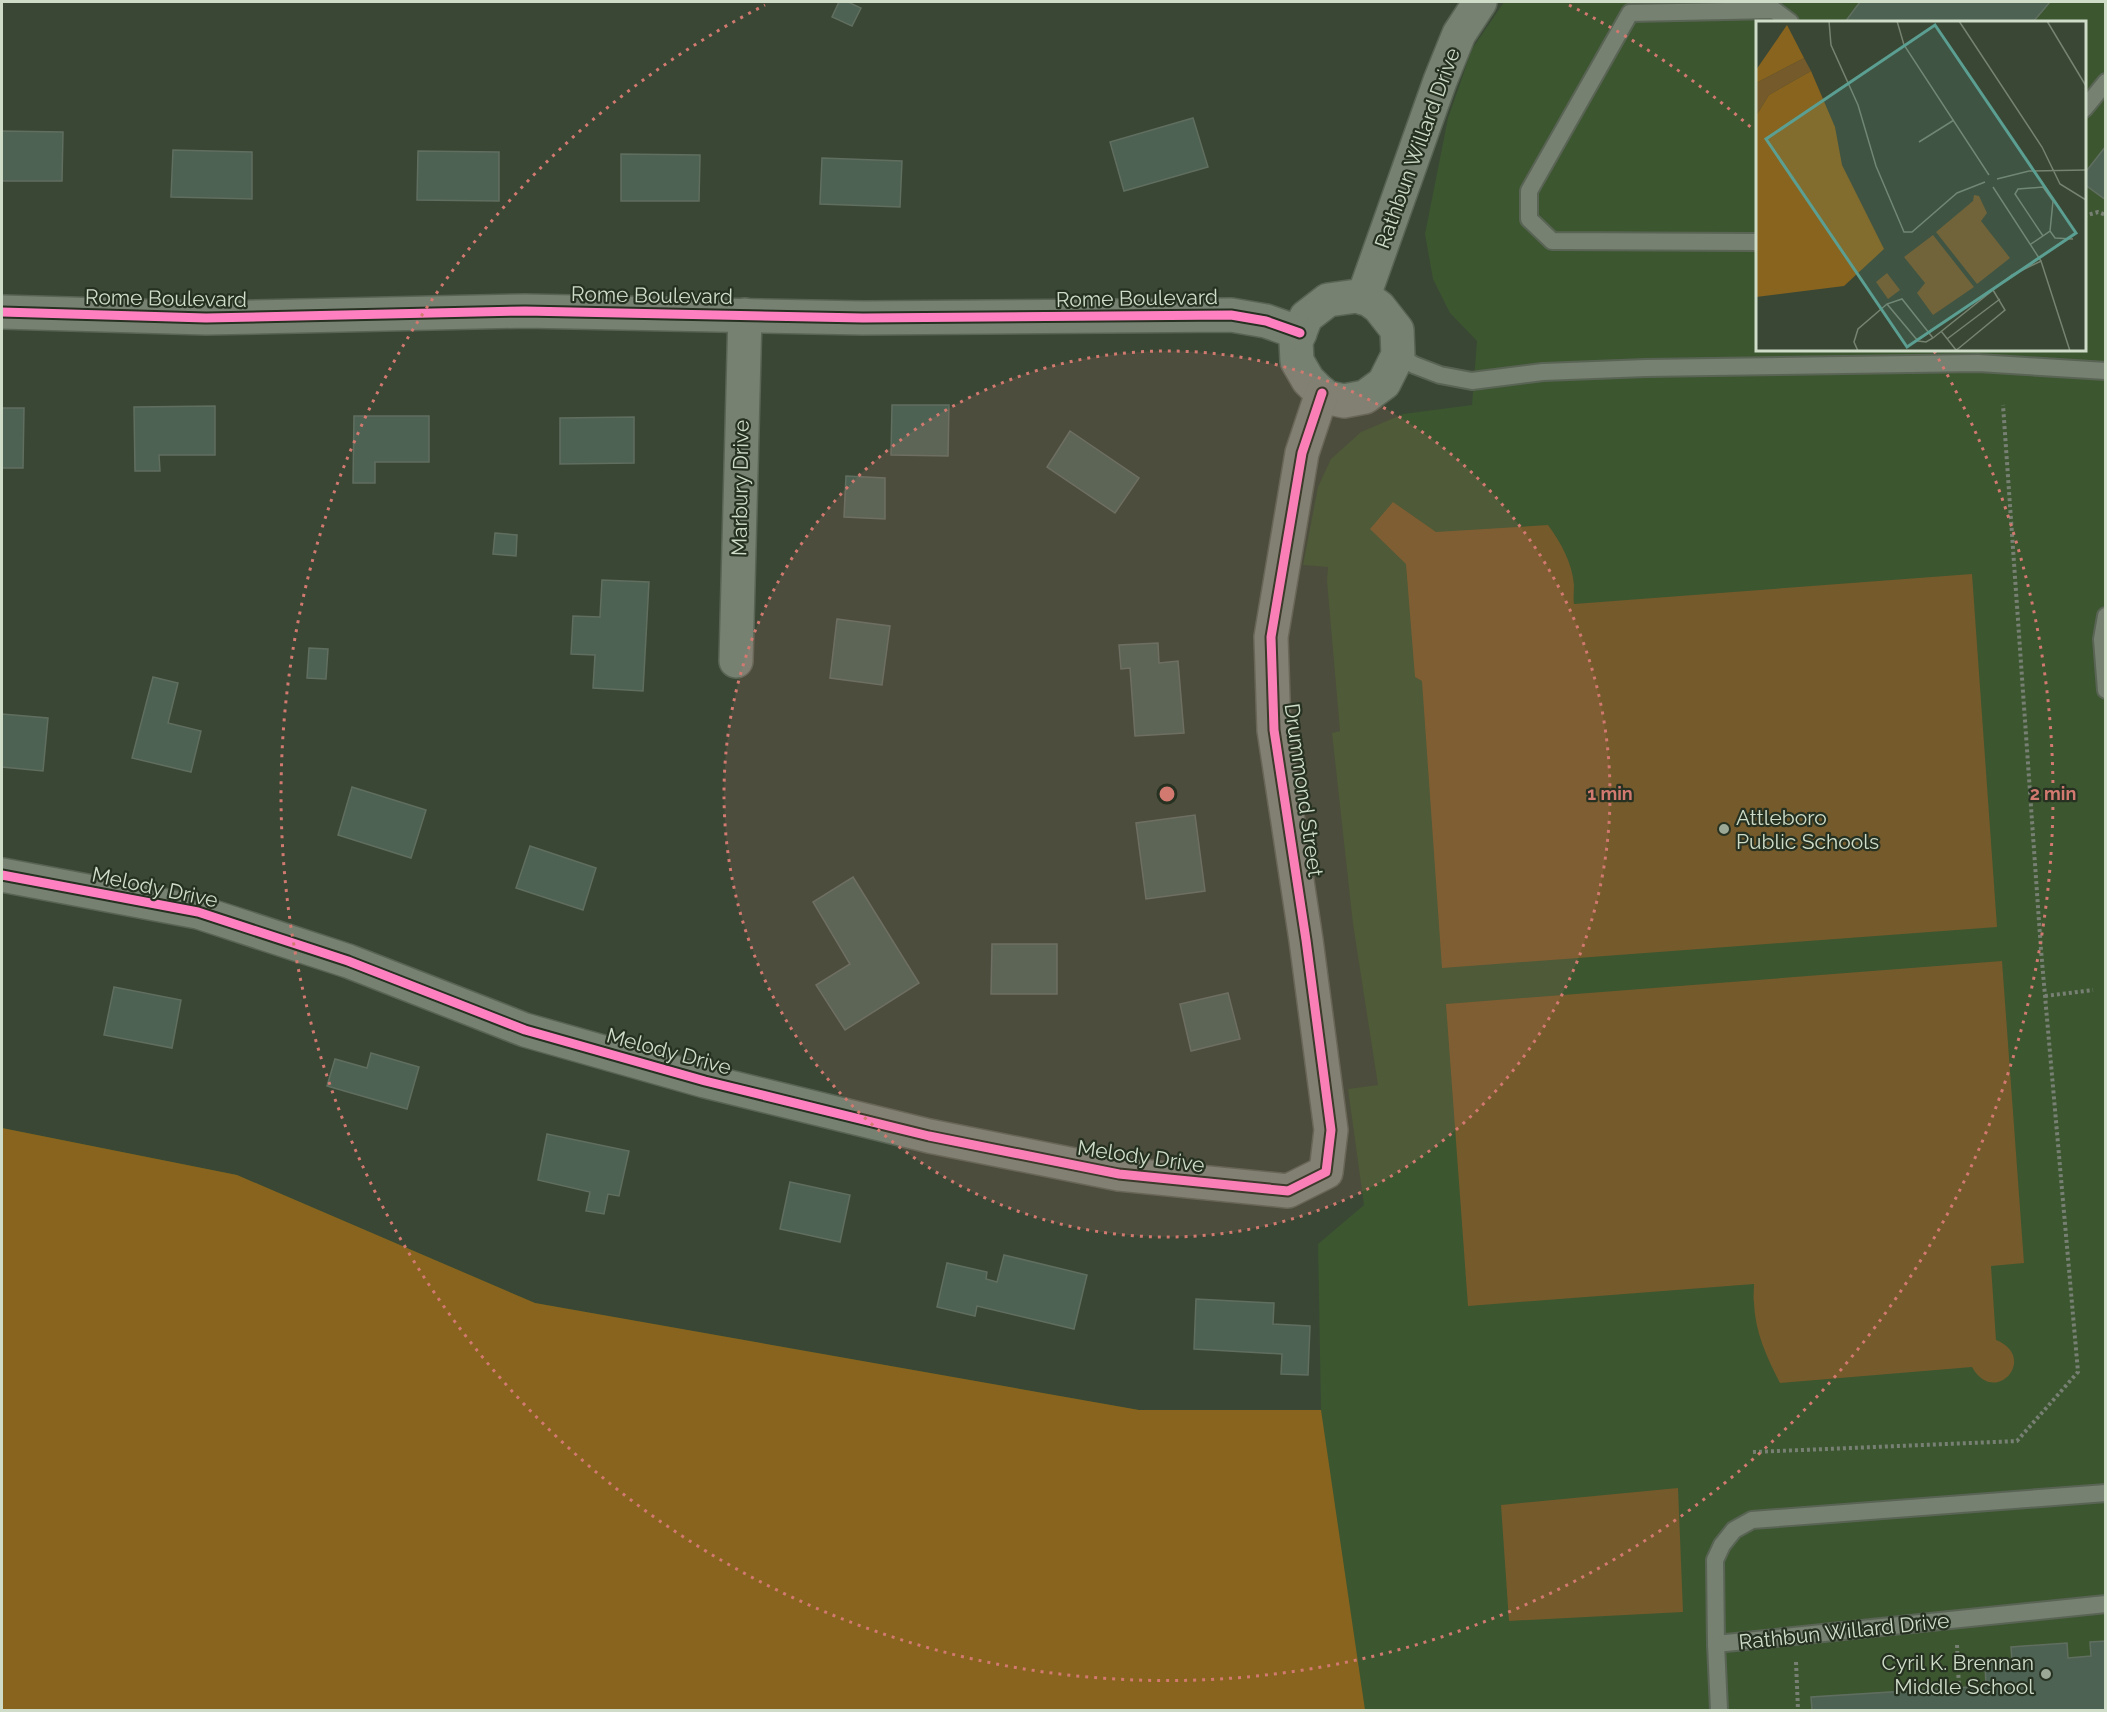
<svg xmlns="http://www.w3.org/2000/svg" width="2107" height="1712" font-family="Raleway,sans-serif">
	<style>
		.built { fill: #3c5630; fill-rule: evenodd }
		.green { fill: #755a2b }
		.forest { fill: #89641e }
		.building { fill: #4d6252; stroke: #606e60; stroke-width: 1.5 }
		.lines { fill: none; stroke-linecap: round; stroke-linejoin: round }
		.service-casing { stroke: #5a6455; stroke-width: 20 }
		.minor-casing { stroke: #5a6455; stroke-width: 36 }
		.path { stroke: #778073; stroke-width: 4; stroke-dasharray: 3 3; stroke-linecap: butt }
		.service { stroke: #768172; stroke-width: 16 }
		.minor { stroke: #768172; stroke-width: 33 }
		.cycleway-casing { stroke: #263121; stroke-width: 13 }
		.cycleway { stroke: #ff80c0; stroke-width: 9 }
		.ring { fill: none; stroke: #d27970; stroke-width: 3; stroke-dasharray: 3 6 }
		.poi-dot { fill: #9aa895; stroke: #263121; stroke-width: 2 }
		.labels { text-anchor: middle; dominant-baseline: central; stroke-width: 4.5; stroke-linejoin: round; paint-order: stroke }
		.street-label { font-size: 21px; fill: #cedcc8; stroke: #263121 }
		.poi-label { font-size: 21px; fill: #cedcc8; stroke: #263121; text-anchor: start }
		.inset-road { fill: none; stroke: #758370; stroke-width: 1.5 }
		.view { fill: #5b9f92; fill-opacity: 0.15; stroke: #5b9f92; stroke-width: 3 }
		.inset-edge { fill: none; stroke: #cedcc8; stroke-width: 3 }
		.centre { fill: #d27970; stroke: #263121; stroke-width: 3 }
		.ring-label { font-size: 18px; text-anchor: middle; font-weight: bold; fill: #d27970; stroke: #263121; stroke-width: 4.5; stroke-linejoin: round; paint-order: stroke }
	</style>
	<rect width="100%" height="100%" fill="#3a4735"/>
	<!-- built -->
	<path class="built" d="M1504,2H2105V1710H2V1128L237,1175L535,1303L1139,1410H1321L1318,1244L1364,1205L1348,1089L1378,1085L1353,924L1332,733L1340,731L1327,581L1328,567L1303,565L1318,487L1331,459L1361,432L1403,414L1472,405L1477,341L1450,313L1433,279L1425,234L1448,118L1472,49ZM1758,22H2084V350H1758Z"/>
	<!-- green -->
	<g class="green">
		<path d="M1393,502L1436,532L1548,525C1561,543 1572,562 1574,585C1574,591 1573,598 1574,604L1972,574L1997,927L1442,968L1422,681L1415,677L1406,564L1370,529Z"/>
		<path d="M2002,961L2024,1263L1991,1266L1996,1340C2039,1357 1995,1408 1972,1367L1780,1383C1767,1358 1755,1332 1754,1303C1753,1297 1754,1290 1754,1284L1468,1306L1446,1004Z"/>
		<polygon points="1678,1488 1683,1612 1509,1621 1501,1505"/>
	</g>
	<!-- forest -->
	<polygon class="forest" points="2,1128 237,1175 535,1303 1139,1410 1321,1410 1365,1710 2,1710"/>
	<!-- building -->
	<g class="building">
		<polygon points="839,2 848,2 861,8 852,26 832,17"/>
		<polygon points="1860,2 2050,2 2033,22 1845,22"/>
		<polygon points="1193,118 1208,167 1124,191 1110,142"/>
		<polygon points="2,131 63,132 62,181 2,181"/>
		<polygon points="2106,146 2106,200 2084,184 2084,174"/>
		<polygon points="173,150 252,152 252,199 171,197"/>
		<polygon points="418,151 499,152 499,201 417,200"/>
		<polygon points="621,154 700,155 699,201 621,201"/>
		<polygon points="822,158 902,161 900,207 820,204"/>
		<polygon points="892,405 949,405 948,456 891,455"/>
		<polygon points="215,406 215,455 159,455 160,471 135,471 134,407"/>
		<polygon points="2,408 24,408 23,468 2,468"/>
		<polygon points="354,416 429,416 429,462 375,462 375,483 353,483"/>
		<polygon points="634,417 634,463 560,464 560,418"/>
		<polygon points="1070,431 1139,478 1115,513 1047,467"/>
		<polygon points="846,476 885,478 885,519 844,517"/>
		<polygon points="495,533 517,535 516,556 493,554"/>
		<polygon points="602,580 649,582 643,691 593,688 595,655 571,654 573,616 600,617"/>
		<polygon points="837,619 890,626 882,685 830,678"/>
		<polygon points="1158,643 1159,663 1178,661 1184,733 1135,736 1130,668 1121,669 1119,645"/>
		<polygon points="309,648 328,649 326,679 307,678"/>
		<polygon points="153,677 178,683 168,723 201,731 191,772 132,758"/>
		<polygon points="2,714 48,718 43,771 2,767"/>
		<polygon points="352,787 426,810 411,858 338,835"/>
		<polygon points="1195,815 1205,891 1146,899 1136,823"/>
		<polygon points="530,846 596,868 583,910 516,888"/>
		<polygon points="853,877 919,983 845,1030 816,985 850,964 813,902"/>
		<polygon points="992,944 1057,944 1057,994 991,994"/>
		<polygon points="114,987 181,1000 172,1048 104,1035"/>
		<polygon points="1228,993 1240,1039 1191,1051 1180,1004"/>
		<polygon points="371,1053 419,1067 407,1109 327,1086 335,1059 367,1068"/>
		<polygon points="547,1134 629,1151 619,1196 608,1194 604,1214 586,1211 590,1192 538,1180"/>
		<polygon points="790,1182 850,1195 840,1242 780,1229"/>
		<polygon points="1004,1255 1087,1275 1074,1329 977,1306 975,1316 937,1307 947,1263 987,1272 986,1279 997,1282"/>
		<polygon points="1196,1299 1274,1303 1273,1324 1310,1326 1308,1375 1281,1374 1282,1354 1194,1349"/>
		<polygon points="2106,1641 2106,1710 1812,1710 1811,1697 1986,1686 1985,1663 2012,1661 2011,1647 2067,1643 2068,1658 2091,1656 2090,1642"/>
	</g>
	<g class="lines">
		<defs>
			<g id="service">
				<polyline points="2084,109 2106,82"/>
				<polyline points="1758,242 1552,241 1529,219 1529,191 1630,13 1774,10 1790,22"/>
				<polyline points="1398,355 1414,365 1440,375 1472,381 1543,372 1646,368 1978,363 2106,371"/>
				<polyline points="2106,616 2102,639 2106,690"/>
				<polyline points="2106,1493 1752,1520 1734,1530 1722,1545 1715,1560 1716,1644 2106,1604"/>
				<polyline points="1716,1644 1719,1710"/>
			</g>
			<g id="minor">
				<polygon points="1357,296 1368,299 1379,307 1397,330 1398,355 1384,383 1365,397 1344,401 1325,397 1308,380 1297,361 1296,342 1306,317 1328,300"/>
				<polyline points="1363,298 1440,81 1459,34 1480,2"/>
				<polyline points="2,312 206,318 525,311 863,318 1231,315 1266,321 1300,333"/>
				<polyline points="736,661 745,315"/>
				<polyline points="2,875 198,912 348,961 525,1030 705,1081 929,1136 1119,1174 1288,1191 1326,1172 1331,1130 1306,940 1274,730 1271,637 1302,453 1322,393"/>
			</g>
		</defs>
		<!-- service casing -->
		<use href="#service" class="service-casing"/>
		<!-- minor casing -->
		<use href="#minor" class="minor-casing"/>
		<!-- path -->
		<g class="path">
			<polyline points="2084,216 2098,212 2106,215"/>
			<polyline points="2045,996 2093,990"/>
			<polyline points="1753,1452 2017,1441 2078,1372 2041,950 2003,405"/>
			<polyline points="1957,1645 1959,1688"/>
			<polyline points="1796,1662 1798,1710"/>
		</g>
		<!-- service -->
		<use href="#service" class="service"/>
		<!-- minor -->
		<use href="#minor" class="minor"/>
		<defs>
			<g id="cycleway">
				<polyline points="2,312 206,318 525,311 863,318 1231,315 1266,321 1300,333"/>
				<polyline points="2,875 198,912 348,961 525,1030 705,1081 929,1136 1119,1174 1288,1191 1326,1172 1331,1130 1306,940 1274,730 1271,637 1302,453 1322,393"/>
			</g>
		</defs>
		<!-- cycleway casing -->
		<use href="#cycleway" class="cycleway-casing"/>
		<!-- cycleway -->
		<use href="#cycleway" class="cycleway"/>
	</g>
	<!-- distance rings -->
	<circle cx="1167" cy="794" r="443" fill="#d27970" fill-opacity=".12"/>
	<g class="ring">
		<circle cx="1167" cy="794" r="443"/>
		<path d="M1569 5A886 886 0 0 1 1754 130M1934 351A886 886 0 1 1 765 5"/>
	</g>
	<!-- markers -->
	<g class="poi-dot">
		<circle cx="1724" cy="829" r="6"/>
		<circle cx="2046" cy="1674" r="6"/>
	</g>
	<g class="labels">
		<!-- street labels -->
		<g class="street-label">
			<text transform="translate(1417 148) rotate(-70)">Rathbun Willard Drive</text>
			<text transform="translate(652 295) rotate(1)">Rome Boulevard</text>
			<text transform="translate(166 298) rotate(1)">Rome Boulevard</text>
			<text transform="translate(1137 298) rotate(-1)">Rome Boulevard</text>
			<text transform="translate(740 488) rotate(-89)">Marbury Drive</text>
			<text transform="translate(1304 790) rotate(82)">Drummond Street</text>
			<text transform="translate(155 887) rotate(12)">Melody Drive</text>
			<text transform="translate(669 1051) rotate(15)">Melody Drive</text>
			<text transform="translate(1141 1156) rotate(8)">Melody Drive</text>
			<text transform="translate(1844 1631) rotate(-6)">Rathbun Willard Drive</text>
		</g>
		<!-- poi labels -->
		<g class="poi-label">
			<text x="1736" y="817">Attleboro<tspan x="1736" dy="24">Public Schools</tspan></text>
			<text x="2034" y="1662" text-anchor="end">Cyril K. Brennan<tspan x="2034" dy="24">Middle School</tspan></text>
		</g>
	</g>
	<!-- overview -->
	<g transform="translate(1756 21)">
		<rect width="330" height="330" fill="#3a4735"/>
		<path d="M48,37L55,50L13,74L0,95V62ZM218,174L223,175L231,192L225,200L254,237L221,263L180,211L217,180ZM177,214L218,266L177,294L161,272L169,262L148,236ZM131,252L144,269L132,278L120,261Z" fill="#755a2b"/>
		<path d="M31,4L48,37L0,62V49ZM55,50L79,106L86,144L128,228L88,265L0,276V95L13,74Z" fill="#89641e"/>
		<path class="inset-road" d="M73,0L75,24L102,84L120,145L148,211H156L201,172L229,161M141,0L148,24L233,154M203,0L286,126L304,163L330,179M291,0L330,65M163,121L198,99M241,158L273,150L330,149M237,166L285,240M294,210L299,217L317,218M275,223L294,210L297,180L287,166L262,168L259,173L287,215M185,310L200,329L203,327L249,289L237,269M177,317L146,278L131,283L162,320L170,321L177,317L256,254L285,240L314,330M191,318L244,278M102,330L98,321L102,308L131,283"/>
		<path class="view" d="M179,4L320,212L151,326L10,118Z"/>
		<rect width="330" height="330" class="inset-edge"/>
	</g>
	<circle cx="1167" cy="794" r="9" class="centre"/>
	<g class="ring-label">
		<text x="1610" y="800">1 min</text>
		<text x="2053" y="800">2 min</text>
	</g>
	<!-- border -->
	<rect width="2107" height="1712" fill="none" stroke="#cedcc8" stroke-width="6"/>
</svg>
